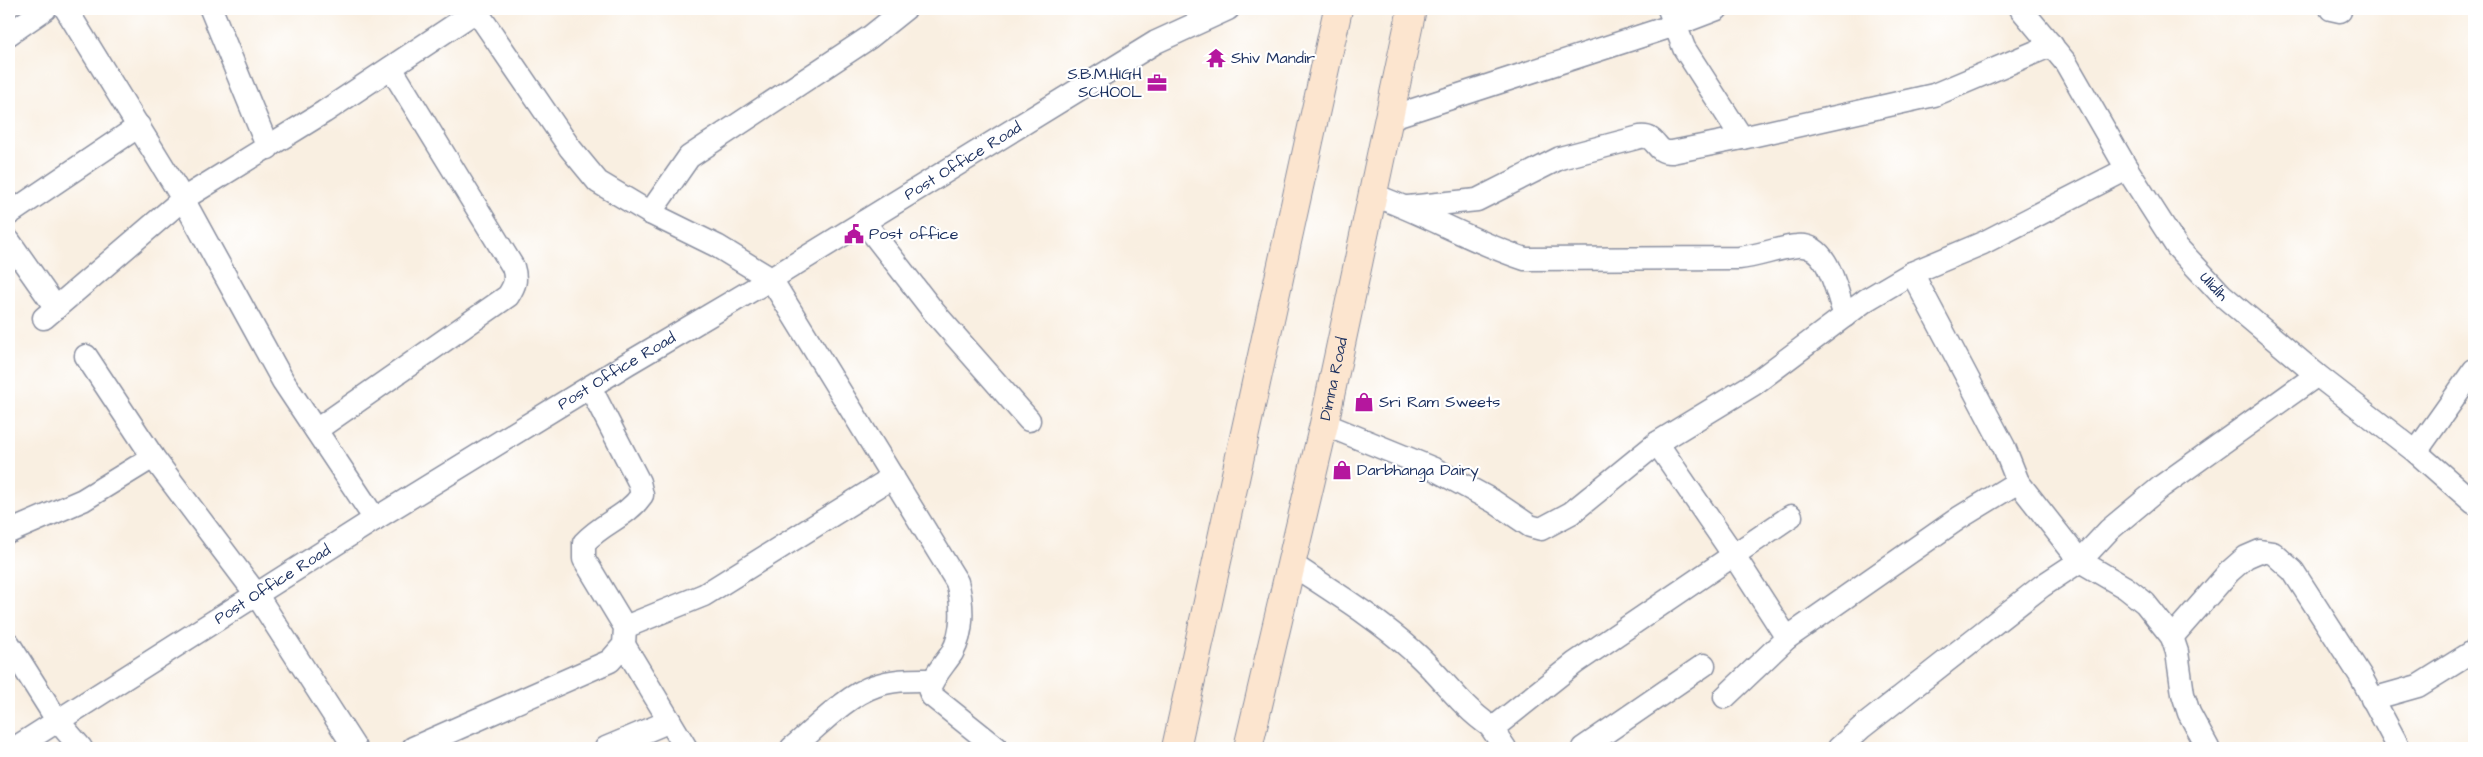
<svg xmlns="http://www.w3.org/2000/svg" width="2483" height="757" font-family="'Architects Daughter',sans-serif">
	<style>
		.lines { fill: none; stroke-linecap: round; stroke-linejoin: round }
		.street-casing { stroke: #8a8fa0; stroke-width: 25 }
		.secondary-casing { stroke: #8a8fa0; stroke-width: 30 }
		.street { stroke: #fff; stroke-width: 22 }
		.secondary { stroke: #fce5cf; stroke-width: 28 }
		.labels { text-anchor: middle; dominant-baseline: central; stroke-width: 4.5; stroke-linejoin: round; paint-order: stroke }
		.poi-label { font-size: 16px; fill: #1b2f5e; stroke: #fff; text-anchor: start }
		.street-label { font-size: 16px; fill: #1b2f5e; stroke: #fff }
	</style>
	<rect width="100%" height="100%" fill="#fff"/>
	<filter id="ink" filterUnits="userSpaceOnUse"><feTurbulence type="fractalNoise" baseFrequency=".02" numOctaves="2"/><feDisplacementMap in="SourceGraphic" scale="10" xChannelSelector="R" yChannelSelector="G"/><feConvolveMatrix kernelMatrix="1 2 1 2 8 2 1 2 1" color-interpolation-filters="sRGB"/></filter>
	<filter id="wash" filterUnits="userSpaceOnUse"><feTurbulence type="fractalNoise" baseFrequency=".0096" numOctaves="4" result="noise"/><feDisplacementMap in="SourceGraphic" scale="20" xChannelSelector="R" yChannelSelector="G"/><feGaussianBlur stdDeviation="1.12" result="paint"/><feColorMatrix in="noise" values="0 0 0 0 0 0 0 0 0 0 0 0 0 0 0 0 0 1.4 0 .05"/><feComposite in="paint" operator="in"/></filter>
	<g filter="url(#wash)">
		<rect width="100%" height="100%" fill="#f9efe1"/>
	</g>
	<g filter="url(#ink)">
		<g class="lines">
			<defs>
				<g id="street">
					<polyline points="66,9 183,199 283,381 375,519"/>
					<polyline points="211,9 268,148"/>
					<path d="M475,9L570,148L598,182L650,213L717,246L771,279L957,582C963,604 964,632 952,653C944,665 934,675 929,689L932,696L997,748"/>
					<polyline points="1669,9 1684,48 1742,138"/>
					<path id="s1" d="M2021,9L2066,63L2127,169L2177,247L2222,295L2317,375L2416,452L2474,503"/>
					<polyline points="2331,9 2340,11"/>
					<polyline points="9,34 45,9"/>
					<polyline points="1389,118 1675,25 1717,9"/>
					<path d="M1373,195C1425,213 1472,242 1525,259L1739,258C1759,256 1777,248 1797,246C1829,242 1836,292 1845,316"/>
					<path d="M1408,207L1477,200L1560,158L1640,137C1659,135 1653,153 1672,152L1742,138L1934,95L2052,45"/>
					<polyline points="650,213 689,157 870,37 905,9"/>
					<polyline points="9,214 139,126"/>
					<polyline points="864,222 934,312 1029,420"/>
					<polyline points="9,241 56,308"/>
					<polyline points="1912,273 2004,447 2018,482 2080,561 2126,588 2145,603 2172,637 2177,652 2183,694 2189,713 2208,748"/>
					<polyline points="44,318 183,199 324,112 476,11"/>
					<polyline points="86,356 153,457 256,594 355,748"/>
					<polyline points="1324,424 1434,469 1493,501 1530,526 1541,529 1571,513 1657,443 1754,384 1866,300 1912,273 1983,243 2127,169"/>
					<path d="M316,430L508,296C515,285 517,280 513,267L391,68"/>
					<polyline points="1657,443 1733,554 1787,638"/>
					<polyline points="2416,452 2474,370"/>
					<polyline points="9,532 83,500 153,457"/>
					<path d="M1290,563C1332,591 1375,617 1413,651C1440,674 1459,705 1490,726L1497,725L1575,663L1791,516"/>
					<polyline points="625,627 704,595 893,477"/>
					<polyline points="2172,637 2229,572 2246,557 2260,551 2273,553 2293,571 2360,675 2399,748"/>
					<polyline points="9,644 57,720 81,748"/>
					<polyline points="624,645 686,748"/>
					<polyline points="1725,697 1787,638 1959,518 2018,482"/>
					<polyline points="2372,699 2418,686 2474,651"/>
					<polyline points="1490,726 1505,748"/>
					<path id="s2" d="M15,748L375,519L627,364L771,279L1156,42L1228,9"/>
					<path d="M413,748L610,661L624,645L625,627L584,559V543C603,522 626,518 642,495L639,482L590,387"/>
					<polyline points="606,748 670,721"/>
					<path d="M792,748C815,729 847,695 875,686C894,679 913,680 932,680"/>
					<polyline points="1583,748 1704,665"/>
					<polyline points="1839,748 1861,728 2042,586 2080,561 2109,530 2162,486 2317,375"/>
				</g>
				<g id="secondary">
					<polyline points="1176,748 1338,9"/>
					<path id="s3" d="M1248,748L1324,424L1412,9"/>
				</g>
			</defs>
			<!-- street casing -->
			<use href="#street" class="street-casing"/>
			<!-- secondary casing -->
			<use href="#secondary" class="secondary-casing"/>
			<!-- street -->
			<use href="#street" class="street"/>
			<!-- secondary -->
			<use href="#secondary" class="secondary"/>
		</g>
	</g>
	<!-- icons -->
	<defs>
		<symbol id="temple-bare" viewBox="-9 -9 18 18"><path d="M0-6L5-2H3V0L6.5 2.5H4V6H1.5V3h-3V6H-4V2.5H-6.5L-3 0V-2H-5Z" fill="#b5179e" stroke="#fff" stroke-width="2.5" paint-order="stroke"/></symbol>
		<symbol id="office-bare" viewBox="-9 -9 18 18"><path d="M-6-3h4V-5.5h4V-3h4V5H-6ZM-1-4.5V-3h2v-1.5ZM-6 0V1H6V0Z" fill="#b5179e" stroke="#fff" stroke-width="2.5" paint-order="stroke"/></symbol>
		<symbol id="civic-bare" viewBox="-9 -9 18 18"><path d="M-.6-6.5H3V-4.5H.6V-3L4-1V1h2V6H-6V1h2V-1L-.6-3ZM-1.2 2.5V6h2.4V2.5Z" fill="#b5179e" stroke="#fff" stroke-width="2.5" paint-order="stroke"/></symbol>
		<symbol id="shop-bare" viewBox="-9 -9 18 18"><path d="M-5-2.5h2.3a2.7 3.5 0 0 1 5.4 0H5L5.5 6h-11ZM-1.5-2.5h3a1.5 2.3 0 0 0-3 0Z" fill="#b5179e" stroke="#fff" stroke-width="2.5" paint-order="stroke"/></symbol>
	</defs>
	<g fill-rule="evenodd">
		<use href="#temple-bare" x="1202" y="44" width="28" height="28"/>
		<use href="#office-bare" x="1143" y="69" width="28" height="28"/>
		<use href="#civic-bare" x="840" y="220" width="28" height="28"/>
		<use href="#shop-bare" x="1350" y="388" width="28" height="28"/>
		<use href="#shop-bare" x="1328" y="456" width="28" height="28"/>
	</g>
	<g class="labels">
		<!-- poi labels -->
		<g class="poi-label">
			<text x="1231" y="58">Shiv Mandir</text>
			<text x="1142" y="74" text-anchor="end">S.B.M.HIGH<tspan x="1142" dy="18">SCHOOL</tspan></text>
			<text x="869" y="234">Post office</text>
			<text x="1379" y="402">Sri Ram Sweets</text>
			<text x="1357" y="470">Darbhanga Dairy</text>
		</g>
		<!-- street labels -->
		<g class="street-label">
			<text stroke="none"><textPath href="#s2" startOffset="1115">Post Office Road</textPath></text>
			<text stroke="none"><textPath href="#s1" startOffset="339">Ulidih</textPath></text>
			<text stroke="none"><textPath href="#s2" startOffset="710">Post Office Road</textPath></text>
			<text stroke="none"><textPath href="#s3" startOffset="379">Dimna Road</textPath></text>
			<text stroke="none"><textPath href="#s2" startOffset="305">Post Office Road</textPath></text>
		</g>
	</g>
	<!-- margin -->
	<rect width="2483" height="757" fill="none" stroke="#fff" stroke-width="30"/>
</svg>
